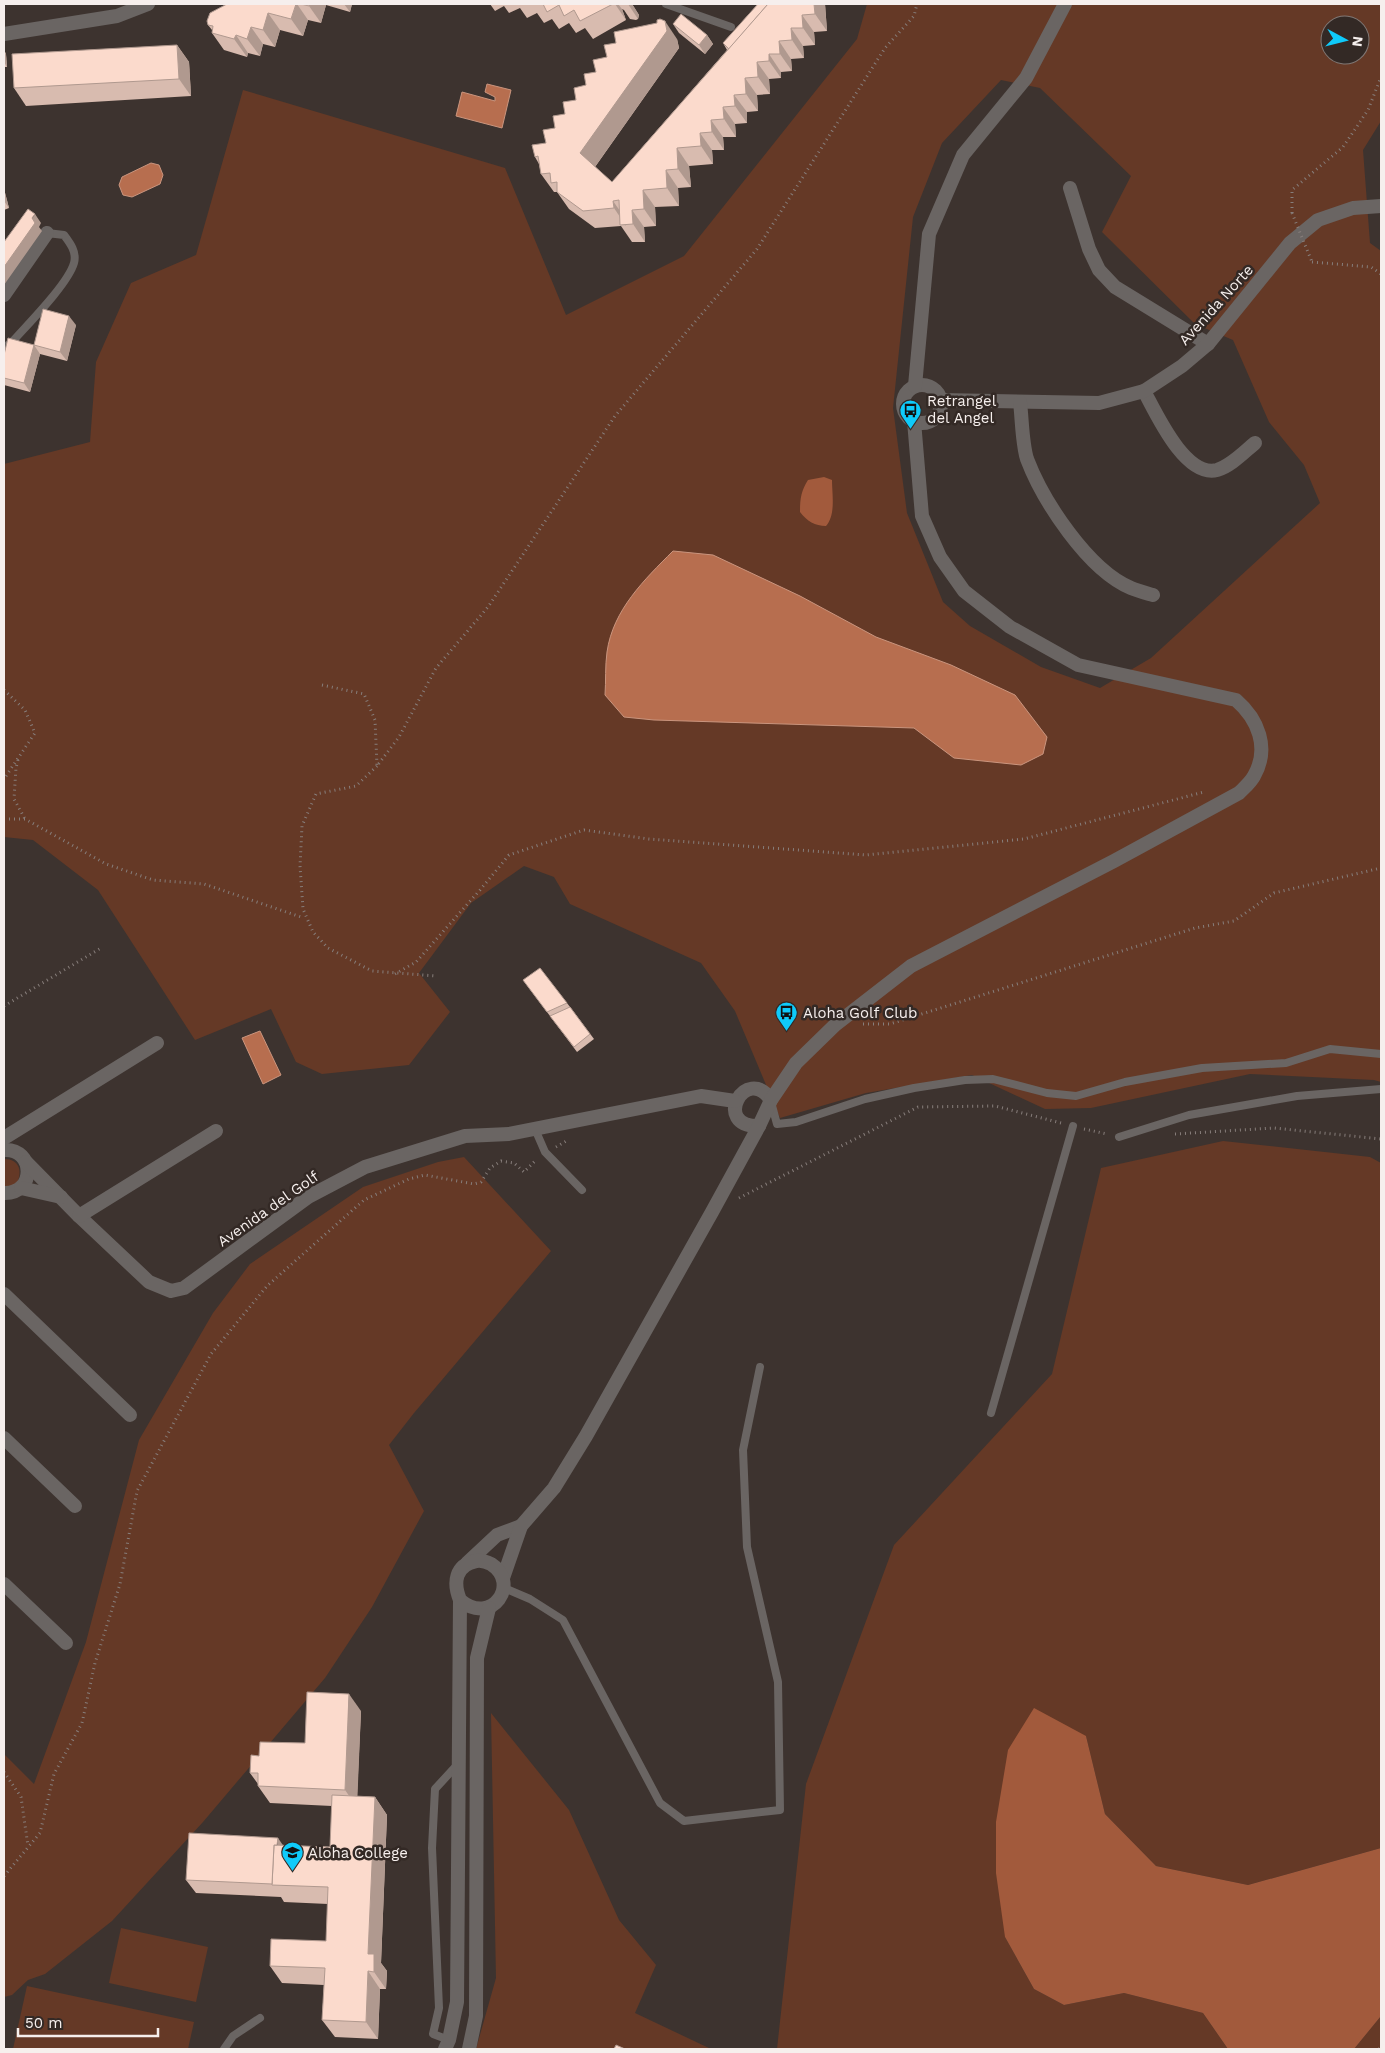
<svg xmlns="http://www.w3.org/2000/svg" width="1385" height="2053" font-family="'Work Sans',sans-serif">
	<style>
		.green { fill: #653926; fill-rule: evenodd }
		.forest { fill: #a25a3c }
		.water { fill: #b76e4f; stroke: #ca957e }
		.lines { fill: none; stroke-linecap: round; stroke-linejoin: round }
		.path { stroke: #877e7b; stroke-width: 3; stroke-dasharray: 1 4; stroke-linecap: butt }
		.service { stroke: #6a6563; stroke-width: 8 }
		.minor { stroke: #6a6563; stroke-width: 14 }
		.tertiary { stroke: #6a6563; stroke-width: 14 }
		.path-bridge { stroke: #877e7b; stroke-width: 3; stroke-dasharray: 1 4; stroke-linecap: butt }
		.wall { fill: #d8bbaf }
		.shaded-wall { fill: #b0998f }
		.building { fill: #fbdacc; stroke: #b0998f }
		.labels { text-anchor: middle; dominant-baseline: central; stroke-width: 5; stroke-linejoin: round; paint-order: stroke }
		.street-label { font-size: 15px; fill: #f6efed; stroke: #332925 }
		.poi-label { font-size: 15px; fill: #f6efed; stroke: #332925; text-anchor: start }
	</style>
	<rect width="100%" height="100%" fill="#3d332f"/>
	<!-- green -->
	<g class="green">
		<path d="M867,4H1381V121L1363,150L1370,243L1381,251V1082L1374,1080L1250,1074L1091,1108L1045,1109L972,1075L866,1093L780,1118L735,1011L701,963L570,904L554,877L524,866L471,903L419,973L450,1012L409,1065L322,1074L296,1062L271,1009L195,1040L98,890L33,840L4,837V464L90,442L96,362L131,283L196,255L243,90L505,168L566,315L684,256L857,39ZM1330,25H1360V55H1330ZM1001,80L1040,88L1131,176L1102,232L1195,324L1233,340L1269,422L1304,465L1320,503L1151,658L1100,688L1041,667L970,626L943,602L907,513L893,408L913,217L942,143Z"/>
		<polygon points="1223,1141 1370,1157 1381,1163 1381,1848 1248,1885 1156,1866 1105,1814 1086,1736 1005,1937 1034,1989 1064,2005 1124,1993 1203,2013 1228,2049 777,2049 806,1784 894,1545 1052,1374 1101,1168"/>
		<polygon points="464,1157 551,1251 414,1413 389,1445 424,1511 372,1607 325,1678 203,1822 112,1921 45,1974 28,1980 12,1995 4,1997 4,1754 34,1784 86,1642 139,1440 213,1313 250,1264 363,1187 438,1162"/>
		<path d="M4,1159C20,1159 23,1172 16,1185L4,1188Z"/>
		<polygon points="491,1713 569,1810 619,1920 656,1965 635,2013 711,2049 476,2049 496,1978"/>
		<polygon points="121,1928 208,1947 196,2002 109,1983"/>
		<polygon points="27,1986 194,2022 188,2049 13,2049"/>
		<polygon points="1381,2016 1381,2049 1354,2049"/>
	</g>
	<!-- forest -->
	<g class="forest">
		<path d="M824,477L832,480C832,494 836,515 826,526C815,526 807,521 800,512C800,499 801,491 808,480Z"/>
		<polygon points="1034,1708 1086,1736 1105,1814 1156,1866 1248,1885 1381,1848 1381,2016 1354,2049 1228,2049 1203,2013 1124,1993 1064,2005 1034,1989 1005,1937 996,1873 996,1822 1008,1750"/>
	</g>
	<!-- water -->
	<g class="water">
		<polygon points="487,84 511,90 502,128 456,116 462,92 495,101 495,97 485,92"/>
		<polygon points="151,163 159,165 163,175 160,184 132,197 123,195 119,185 122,177"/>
		<path d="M673,551L713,555L800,596L876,637L951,665L1015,695L1047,737L1043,754L1021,765L954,758L914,728L654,720L624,717L605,695C606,681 605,666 607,652C613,610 644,580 673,551Z"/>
		<polygon points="260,1031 281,1075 263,1084 242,1038"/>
	</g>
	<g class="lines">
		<!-- path -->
		<g class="path">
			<polyline points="1292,213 1292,190 1343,147 1368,110 1381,77"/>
			<polyline points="1312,262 1371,267 1381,274"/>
			<polyline points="322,685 364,694 375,720 377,766 399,737 436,668 488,607 615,416 757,249 885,48 914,16 917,4"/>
			<polyline points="4,690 25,710 35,733 4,779"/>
			<polyline points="18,760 16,768 14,799 25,819"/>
			<polyline points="377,766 356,786 316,794 302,826 300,866 303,909 313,932 328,948 372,971 436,976"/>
			<polyline points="4,819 25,819 106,864 153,880 204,884 301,917"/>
			<polyline points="395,974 416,962 480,890 509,855 584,830 649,839 866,855 1024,839 1204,792"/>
			<polyline points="4,1006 101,948"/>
			<polyline points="863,1024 890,1024 1195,928 1234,921 1274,893 1381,868"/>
			<polyline points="1084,1129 1107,1134"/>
			<polyline points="1175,1134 1274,1128 1381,1139"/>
			<polyline points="556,1147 568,1140"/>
			<polyline points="739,1198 918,1107 995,1106 1061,1123"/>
			<polyline points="4,1772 21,1797 28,1846"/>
			<polyline points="4,1876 40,1833 54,1774 82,1723 95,1663 120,1584 137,1491 211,1354 267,1286 364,1200 409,1179 425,1175 474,1184 481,1182 490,1168 501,1161 514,1163 524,1172 536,1160"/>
			<polyline points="1379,2049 1381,2047"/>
		</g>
		<!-- service -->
		<g class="service">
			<polyline points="666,4 731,27"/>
			<path d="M4,348L13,341C28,324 68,284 74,263C77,252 70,243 64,235L47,233"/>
			<polyline points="771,1102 777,1124 796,1122 865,1099 914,1088 965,1080 993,1079 1047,1093 1076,1096 1125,1082 1202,1068 1286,1063 1330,1049 1381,1054"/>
			<polyline points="535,1129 545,1152 582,1190"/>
			<polyline points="1119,1137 1189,1115 1297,1096 1381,1089"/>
			<polyline points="991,1413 1073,1126"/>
			<polyline points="504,1588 530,1599 563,1620 660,1803 684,1821 780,1810 778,1682 747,1547 743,1450 760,1367"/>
			<polyline points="449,2040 433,2034 439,2008 432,1848 435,1789 458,1764"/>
			<polyline points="224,2049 233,2036 260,2018"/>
		</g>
		<!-- minor -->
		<g class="minor">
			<polyline points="4,34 117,16 148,4"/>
			<polyline points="1070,188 1089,249 1099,270 1115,287 1208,344"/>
			<polyline points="4,295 47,233"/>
			<path d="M1144,391C1156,413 1185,478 1217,470C1231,466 1244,452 1255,443"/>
			<polyline points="941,400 1099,403 1144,391 1182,366 1208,344 1290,243 1318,220 1353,208 1381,206"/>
			<path d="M1020,402C1022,418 1022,443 1027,459C1043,501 1088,570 1131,588C1138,591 1146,593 1153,595"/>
			<path d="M759,1126C711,1127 746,1063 771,1100"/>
			<polyline points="4,1138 157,1043"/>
			<path d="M4,1150C35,1148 36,1194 4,1193"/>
			<polyline points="26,1162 79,1216 149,1282 171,1291 184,1288 308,1197 365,1167 465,1136 509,1134 701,1096 735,1101"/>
			<polyline points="21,1188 61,1197"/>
			<polyline points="79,1216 216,1131"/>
			<polyline points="4,1294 130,1415"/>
			<polyline points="4,1438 75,1506"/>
			<polyline points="4,1584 66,1643"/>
		</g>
		<!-- tertiary -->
		<g class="tertiary">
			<circle cx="922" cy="404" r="19"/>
			<polyline points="915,386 929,234 963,155 1026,78 1065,4"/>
			<polyline points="467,1563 497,1535 521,1526"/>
			<path d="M503,1578L521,1526L554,1488L586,1436L712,1212L759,1126L771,1100L796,1063L835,1025L911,966L1114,861L1239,793C1244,788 1251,782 1254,776C1270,748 1258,719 1236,700L1078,665L1010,627L964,591L940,557L922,516L914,421"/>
			<path d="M445,2049L449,2040L457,2002L460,1600C453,1583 455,1565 476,1561C481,1560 487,1562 491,1564C521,1583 492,1627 460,1600"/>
			<polyline points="469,2049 476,2016 477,1658 489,1608"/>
		</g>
		<!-- path-bridge -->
		<polyline class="path-bridge" points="1292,213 1312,262"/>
	</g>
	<!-- wall -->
	<g class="wall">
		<polygon points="227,4 352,4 350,12 326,5 321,23 308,20 303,36 280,30 275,47 263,44 260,56 248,53 247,57 224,50 212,33 212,30 208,25"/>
		<polygon points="490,4 632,4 639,15 638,19 636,20 630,19 624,10 622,9 626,20 593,39 585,28 576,33 569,23 559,29 552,19 544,23 537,13 527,18 520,8 509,13 504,6 495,11"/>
		<polygon points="758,4 825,4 827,31 814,32 815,45 803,46 804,58 791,59 792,71 781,72 781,78 769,79 770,94 757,95 758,111 747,112 747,123 735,124 736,137 723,137 724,150 712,150 713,164 689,166 691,187 678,188 679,206 655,207 656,226 644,227 645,242 632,242 621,226 595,228 569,209 557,192 554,192 541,174 539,164 535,157 546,143 565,114 607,57 677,39 679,48 595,167 612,182 727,50 723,43"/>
		<polygon points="673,24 707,35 713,44 705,54 679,33"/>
		<polygon points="177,45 189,62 191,96 26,106 14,88"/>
		<polygon points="4,50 6,54 7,67 4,67"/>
		<polygon points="4,189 9,208 4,210"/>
		<polygon points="76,325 67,361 40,354 30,392 4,385 4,387 4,355 34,345"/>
		<polygon points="523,980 567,1003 594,1039 577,1052"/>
		<polygon points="361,1711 357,1796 375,1797 387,1815 381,1963 387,1971 386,1989 380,1989 378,2039 335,2037 322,2020 324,1985 282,1983 270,1966 326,1941 328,1904 284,1902 281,1897 196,1893 186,1880 283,1845 330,1847 332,1806 270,1803 258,1786 258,1784 250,1773 259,1756 305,1743"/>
	</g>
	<!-- shaded-wall -->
	<g class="shaded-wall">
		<polygon points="296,4 297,4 308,20 303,36 291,19"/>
		<polygon points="309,4 325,4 326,5 321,23 309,6"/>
		<polygon points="344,4 352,4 350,12"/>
		<polygon points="615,4 618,4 622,9 626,20"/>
		<polygon points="628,4 632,4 634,7 639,15 638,19"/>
		<polygon points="814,4 825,4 827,31 815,14"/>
		<polygon points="268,13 280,30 275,47 263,30"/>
		<polygon points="802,15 814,32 815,45 803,28"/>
		<polygon points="665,21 677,39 679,48 592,171 580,153"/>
		<polygon points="251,27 263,44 260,56 247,39"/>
		<polygon points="791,28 803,46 804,58 792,40"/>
		<polygon points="236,35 248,53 247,57 234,39"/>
		<polygon points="707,35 713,44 705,54 699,45"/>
		<polygon points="779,41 791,59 792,71 780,54"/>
		<polygon points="177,45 189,62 191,96 179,79"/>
		<polygon points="4,50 6,54 7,67 4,62"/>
		<polygon points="769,54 781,72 781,78 769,61"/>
		<polygon points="757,62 769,79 770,94 758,77"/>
		<polygon points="745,78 757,95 758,111 746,94"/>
		<polygon points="734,95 747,112 747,123 735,106"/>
		<polygon points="723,107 735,124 736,137 724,119"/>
		<polygon points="711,120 723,137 724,150 712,132"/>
		<polygon points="700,133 712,150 713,164 701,146"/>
		<polygon points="677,148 689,166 691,187 678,169"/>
		<polygon points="666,170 678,188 679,206 667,188"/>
		<polygon points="4,189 9,208 4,201"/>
		<polygon points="643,190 655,207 656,226 644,209"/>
		<polygon points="613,201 625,218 626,226 614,208"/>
		<polygon points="632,210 644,227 645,242 633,224"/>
		<polygon points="35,214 41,223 39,227 42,231 4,285 4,267"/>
		<polygon points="69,316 76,325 67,361 60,352"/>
		<polygon points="34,345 40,354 30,392 24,383"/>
		<polygon points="349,1694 361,1711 357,1807 345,1790"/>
		<polygon points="375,1797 387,1815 381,1963 387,1971 386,1989 374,1972 368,1954"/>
		<polygon points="278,1838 287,1851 275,1884"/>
		<polygon points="368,1971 380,1989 378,2039 366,2022"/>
	</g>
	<!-- building -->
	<g class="building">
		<polygon points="227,4 296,4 291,19 268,13 263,30 251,27 247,39 236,35 234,39 212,33 213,26 208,25 207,21 210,13"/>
		<polygon points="301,4 309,4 309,6"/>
		<polygon points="543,4 613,4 580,21 574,10 564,16 559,5 547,12"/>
		<polygon points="758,4 768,4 729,49 723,43"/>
		<polygon points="768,4 814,4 815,14 802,15 803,28 791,28 792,40 779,41 780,54 769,54 769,61 757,62 758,77 745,78 746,94 734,95 735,106 723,107 724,119 711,120 712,132 700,133 701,146 677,148 678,169 666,170 667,188 643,190 644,209 632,210 633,224 620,225 619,200 613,201 614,208 583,211 557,192 557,182 551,183 550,173 541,174 538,156 535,157 532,145 546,143 543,130 555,128 553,116 565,114 563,102 576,100 574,88 586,85 584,74 596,72 593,60 607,57 604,45 616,43 614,32 657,23 657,20 660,19 665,21 667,31 580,153 612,182"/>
		<polygon points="681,14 707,35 699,45 673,24"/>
		<polygon points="177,45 179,79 14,88 12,54"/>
		<polygon points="28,209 35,214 32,218 35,223 4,267 4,242"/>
		<polygon points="43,309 69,316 60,352 34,345"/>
		<polygon points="8,338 34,345 24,383 4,378 4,355"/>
		<polygon points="540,968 567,1003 547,1012 523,980"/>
		<polygon points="570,1007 590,1034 574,1047 550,1016"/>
		<polygon points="307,1692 349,1694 345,1790 258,1786 258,1773 250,1773 251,1755 259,1756 260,1742 305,1743"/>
		<polygon points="332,1795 375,1797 368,1954 374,1954 374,1972 368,1971 366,2022 322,2020 325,1968 270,1966 271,1939 326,1941 328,1887 272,1885 274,1845 330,1847"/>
		<polygon points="189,1833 278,1838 277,1845 274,1845 272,1884 186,1880"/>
		<polygon points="616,2045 625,2049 614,2049"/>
	</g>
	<!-- icons -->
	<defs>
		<symbol id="bus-pin" viewBox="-11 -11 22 30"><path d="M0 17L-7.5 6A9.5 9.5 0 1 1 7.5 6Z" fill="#0fcafa" stroke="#332925"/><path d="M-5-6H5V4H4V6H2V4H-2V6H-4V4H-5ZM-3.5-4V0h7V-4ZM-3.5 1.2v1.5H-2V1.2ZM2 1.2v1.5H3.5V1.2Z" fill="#111"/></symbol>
		<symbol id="school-pin" viewBox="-11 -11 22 30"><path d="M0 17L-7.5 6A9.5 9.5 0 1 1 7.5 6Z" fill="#0fcafa" stroke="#332925"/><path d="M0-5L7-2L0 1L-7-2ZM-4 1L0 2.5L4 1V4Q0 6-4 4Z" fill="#111"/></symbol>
	</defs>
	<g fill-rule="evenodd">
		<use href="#bus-pin" x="898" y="398" width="25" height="34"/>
		<use href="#bus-pin" x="774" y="1000" width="25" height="34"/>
		<use href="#school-pin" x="280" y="1840" width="25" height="34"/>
	</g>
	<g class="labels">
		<!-- street labels -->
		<g class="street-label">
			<text transform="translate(1216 305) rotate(-48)">Avenida Norte</text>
			<text transform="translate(268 1209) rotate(-35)">Avenida del Golf</text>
		</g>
		<!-- poi labels -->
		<g class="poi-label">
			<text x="927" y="401">Retrangel<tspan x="927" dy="17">del Angel</tspan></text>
			<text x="803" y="1013">Aloha Golf Club</text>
			<text x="308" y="1853">Aloha College</text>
		</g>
	</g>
	<!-- border -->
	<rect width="1385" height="2053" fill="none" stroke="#f6efed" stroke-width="10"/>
	<!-- north arrow -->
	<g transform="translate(1345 40) rotate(97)"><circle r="24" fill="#332925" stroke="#817875"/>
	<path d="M0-4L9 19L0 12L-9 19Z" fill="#0fcafa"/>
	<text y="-8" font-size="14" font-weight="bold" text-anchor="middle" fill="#f6efed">N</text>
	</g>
	<!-- scale -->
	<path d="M18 2028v8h140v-8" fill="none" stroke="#f6efed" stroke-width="2.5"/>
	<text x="25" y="2028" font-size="15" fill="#f6efed" stroke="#332925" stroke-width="4" paint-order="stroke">50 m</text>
</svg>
